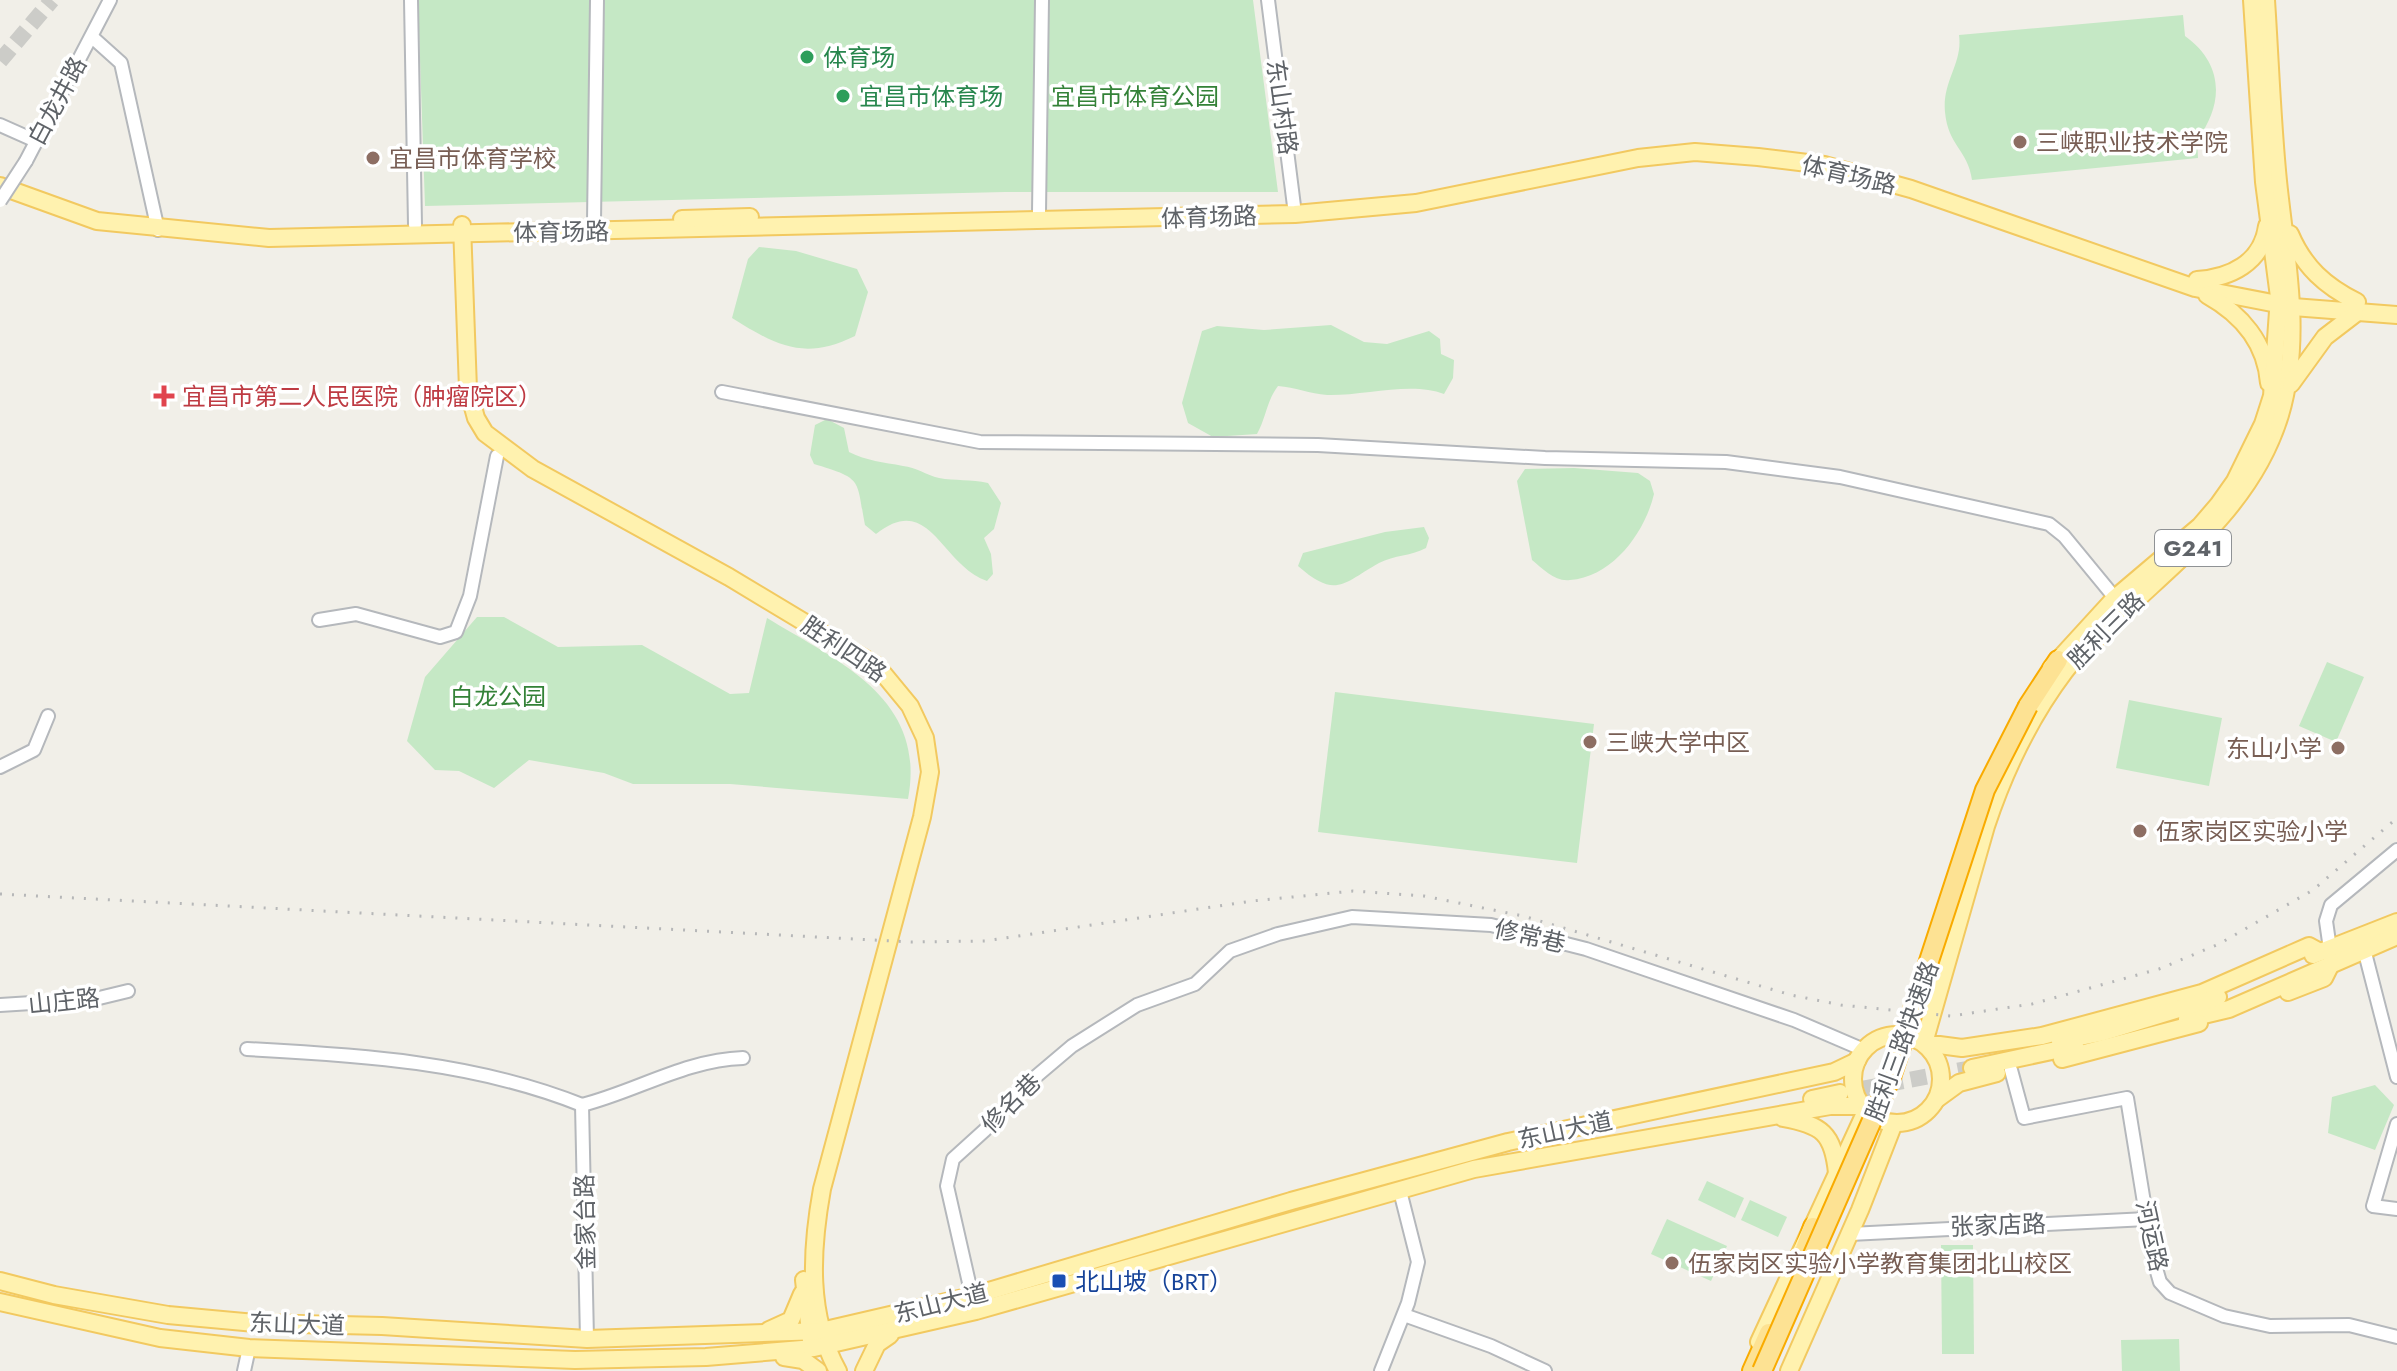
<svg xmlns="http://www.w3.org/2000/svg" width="2397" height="1371" font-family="Jost,'Noto Sans SC',sans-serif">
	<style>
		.green { fill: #c5e8c5 }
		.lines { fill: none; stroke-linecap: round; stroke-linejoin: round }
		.major-tunnel { stroke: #ccccc8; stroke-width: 16; stroke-dasharray: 16 8; stroke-linecap: butt }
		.minor-casing { stroke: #b5b8bc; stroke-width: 16 }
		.major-casing { stroke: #f2c960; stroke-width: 20 }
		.highway-casing { stroke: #f9ab00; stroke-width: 22 }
		.minor { stroke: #fff; stroke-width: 12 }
		.major { stroke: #fff2af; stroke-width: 16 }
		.highway { stroke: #fde293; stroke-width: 18 }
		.rail { stroke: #b6b7b8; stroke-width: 3; stroke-dasharray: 2 10; stroke-linecap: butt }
		.minor-bridge-casing { stroke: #b5b8bc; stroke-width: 16; stroke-linecap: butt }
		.highway-bridge-casing { stroke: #f9ab00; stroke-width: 22; stroke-linecap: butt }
		.minor-bridge { stroke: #fff; stroke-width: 12 }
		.highway-bridge { stroke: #fde293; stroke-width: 18 }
		.leisure-dot { fill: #2e9e5b; stroke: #fff; stroke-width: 3 }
		.education-dot { fill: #8d6e63; stroke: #fff; stroke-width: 3 }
		.health-dot { fill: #e0444e; stroke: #fff; stroke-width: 3 }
		.transit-dot { fill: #1a4fb4; stroke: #fff; stroke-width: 3 }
		.labels { text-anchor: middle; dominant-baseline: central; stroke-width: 7; stroke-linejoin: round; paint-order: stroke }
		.shield { fill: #fff; stroke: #8f9295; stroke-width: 2 }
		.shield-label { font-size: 22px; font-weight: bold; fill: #5f6368 }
		.leisure-label { font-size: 24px; fill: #27864d; stroke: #fff; text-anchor: start }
		.park-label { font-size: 24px; fill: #348238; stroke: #fff }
		.street-label { font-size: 24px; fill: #5f6368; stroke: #fff }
		.education-label { font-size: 24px; fill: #785e54; stroke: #fff; text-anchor: start }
		.health-label { font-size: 24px; fill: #be3a42; stroke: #fff; text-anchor: start }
		.transit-label { font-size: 24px; fill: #164399; stroke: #fff; text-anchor: start }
	</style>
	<rect width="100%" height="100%" fill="#f1efe8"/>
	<!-- green -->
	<g class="green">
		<polygon points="418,0 1253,0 1278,192 1005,192 425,206"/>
		<path d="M2183,15L2185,36C2224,64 2224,104 2197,140L2198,158L1972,180C1968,150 1948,146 1945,112C1942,81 1963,63 1959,35Z"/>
		<path d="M759,247L796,251L857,269L868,292L855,336C804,361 777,346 732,318L748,259Z"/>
		<path d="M1331,325L1364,342L1387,344L1429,331L1440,339L1441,354L1454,360L1453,378L1444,394C1412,381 1363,396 1327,395C1310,394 1295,387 1278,386C1267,400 1266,418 1257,434L1213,437L1188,423L1182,403L1202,331L1217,326L1264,330Z"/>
		<path d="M827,419L844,428L849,452C867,461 883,462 903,466C916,467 926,475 939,478C955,481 971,479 988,483L1001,503L994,529L984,538L991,554L993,574L987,581C940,564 930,491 876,534L865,525C856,479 864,479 814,464L810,455L815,425Z"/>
		<path d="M1574,468L1638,473L1650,481L1654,494C1645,532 1613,577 1570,580C1555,582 1543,569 1532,560L1517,481L1525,469Z"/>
		<path d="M1424,527L1429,538L1426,548C1412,556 1394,555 1379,563C1342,584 1336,599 1298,566L1303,553L1385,532Z"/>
		<path d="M477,617H504L558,647L642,645L730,694L749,693L767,618C839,662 927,698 908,799L730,784H633L604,773L529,760L494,788L459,771L435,770L407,741L425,677Z"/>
		<polygon points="2327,662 2364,677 2336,742 2299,726"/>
		<polygon points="1335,692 1594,724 1577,863 1318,832"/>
		<polygon points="2129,700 2222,718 2209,786 2116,768"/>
		<polygon points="2375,1085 2394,1105 2375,1150 2328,1133 2332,1097"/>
		<polygon points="1707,1181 1744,1198 1735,1218 1698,1200"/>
		<polygon points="1750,1200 1787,1217 1778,1237 1741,1220"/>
		<polygon points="1667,1219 1727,1246 1711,1281 1651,1254"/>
		<polygon points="1941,1245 1973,1245 1974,1354 1942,1354"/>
		<polygon points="2179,1339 2180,1371 2122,1371 2121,1340"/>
	</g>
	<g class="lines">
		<!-- major-tunnel -->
		<g class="major-tunnel">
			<polyline points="0,61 52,0"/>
			<polyline points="1840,1093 1972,1068"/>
		</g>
		<defs>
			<g id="minor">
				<polyline points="411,0 415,225"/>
				<polyline points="1268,0 1295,214"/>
				<polyline points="92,37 121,63 158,230"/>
				<polyline points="0,125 36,141"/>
				<polyline points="26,161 110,0"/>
				<polyline points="1039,212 1042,0"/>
				<polyline points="594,221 597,0"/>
				<polyline points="722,392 980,442 1318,445 1545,458 1726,462 1840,477 2049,524 2064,536 2115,598"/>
				<polyline points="319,620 356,614 440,637 456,632 470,596 497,456"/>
				<polyline points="0,767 34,750 48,716"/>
				<polyline points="2330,949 2326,921 2331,905 2397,850"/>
				<polyline points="2364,949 2397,1077"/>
				<polyline points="0,1005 95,999 128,991"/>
				<path d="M247,1049C361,1055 475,1062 582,1105C637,1091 685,1060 743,1058"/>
				<polyline points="2011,1070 2024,1118 2127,1098 2153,1258 2160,1282 2170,1293 2224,1316 2270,1326 2349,1325 2397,1337"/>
				<polyline points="582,1105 587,1339"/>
				<polyline points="2397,1124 2373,1206 2397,1209"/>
				<polyline points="1850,1234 2147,1219"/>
				<polyline points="972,1296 947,1186 953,1159 985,1130 1020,1090 1072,1046 1137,1005 1195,984 1230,951 1278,934 1352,917 1491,925 1586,949 1794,1020 1864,1050"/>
				<polyline points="1404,1315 1491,1346 1545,1371"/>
				<polyline points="244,1371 249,1348"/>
				<polyline points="1381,1371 1408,1303 1418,1262 1400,1191"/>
			</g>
			<g id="major">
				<path d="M2266,0C2270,60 2272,121 2278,181C2286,259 2303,337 2280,415C2250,513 2167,566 2099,636C2088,647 2074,658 2065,671C2031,716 2004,772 1986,826L1924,1043L1962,1048L2042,1036L2202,993L2309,946L2320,952"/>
				<polyline points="0,186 97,221 269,238 1295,214 1416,203 1638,158 1695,152 1758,157 1824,165 1911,189 2195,288 2293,307 2397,315"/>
				<polyline points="682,219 750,217"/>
				<path d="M462,225L468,389L476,418L485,433L533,469L729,577L877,666L910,706L925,738L930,772L922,817L822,1189C811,1250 807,1315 838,1371"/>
				<path d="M2290,234C2304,267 2325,286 2357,302"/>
				<path d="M2197,280C2230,278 2262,263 2267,226"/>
				<path d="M2207,295C2241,314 2266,343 2269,383"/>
				<polyline points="2291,384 2325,337 2355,314"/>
				<polyline points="2051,668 2115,598 2200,526 2218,505 2235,481 2263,424 2272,396 2279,297 2264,182 2252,0"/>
				<polyline points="2313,955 2397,922"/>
				<polyline points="2288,992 2324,978 2332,962"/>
				<polyline points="2187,1019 2229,1009 2397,936"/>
				<circle cx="1897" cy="1079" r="44"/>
				<polyline points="2060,1041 2100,1033 2218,997"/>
				<polyline points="2062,1059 2199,1023"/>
				<polyline points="1972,1068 2075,1046"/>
				<polyline points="1812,1099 1840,1093"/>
				<polyline points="1937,1099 1959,1083 1997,1073"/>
				<path d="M1783,1118C1822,1125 1833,1133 1837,1173"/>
				<polyline points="804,1280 811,1340"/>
				<polyline points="0,1281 54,1295 168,1315 255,1323 382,1326 587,1339 821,1331 972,1296 1291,1201 1508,1142 1834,1072 1857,1061"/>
				<polyline points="0,1302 160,1338 249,1348 575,1360 706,1357 814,1348 976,1311 1474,1169 1830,1106 1862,1106"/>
				<polyline points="769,1330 791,1320 802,1294"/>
				<polyline points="1759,1342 1866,1111"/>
				<polyline points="784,1357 803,1360 818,1371"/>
				<polyline points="864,1371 877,1344 890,1335"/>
				<polyline points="1789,1371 1860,1210 1894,1123"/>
			</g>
			<g id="highway">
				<polyline points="2028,706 2058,660"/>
				<polyline points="1799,1266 1813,1227"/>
				<polyline points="1752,1371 1769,1333"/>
			</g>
		</defs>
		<!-- minor casing -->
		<use href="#minor" class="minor-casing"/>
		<!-- major casing -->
		<use href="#major" class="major-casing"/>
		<!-- highway casing -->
		<use href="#highway" class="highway-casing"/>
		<!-- minor -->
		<use href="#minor" class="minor"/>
		<!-- major -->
		<use href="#major" class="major"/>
		<!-- highway -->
		<use href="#highway" class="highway"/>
		<!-- rail -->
		<polyline class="rail" points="0,894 912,942 985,941 1252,901 1353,891 1424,896 1523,916 1791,995 1841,1005 1951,1016 2032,1004 2159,969 2219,944 2313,890 2397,818"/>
		<defs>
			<polyline id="minor-bridge" points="0,201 26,161"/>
			<polyline id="highway-bridge" points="1762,1371 1891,1077 1985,790 2028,706"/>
		</defs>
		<!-- minor-bridge casing -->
		<use href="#minor-bridge" class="minor-bridge-casing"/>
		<!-- highway-bridge casing -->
		<use href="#highway-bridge" class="highway-bridge-casing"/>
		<!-- minor-bridge -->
		<use href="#minor-bridge" class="minor-bridge"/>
		<!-- highway-bridge -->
		<use href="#highway-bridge" class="highway-bridge"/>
	</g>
	<!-- markers -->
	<g class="leisure-dot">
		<circle cx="807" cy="57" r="8"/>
		<circle cx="843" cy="96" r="8"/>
	</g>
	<g class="education-dot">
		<circle cx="2020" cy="142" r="8"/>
		<circle cx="373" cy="158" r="8"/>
		<circle cx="1590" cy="742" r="8"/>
		<circle cx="2338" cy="748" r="8"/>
		<circle cx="2140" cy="831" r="8"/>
		<circle cx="1672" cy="1263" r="8"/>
	</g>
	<path class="health-dot" d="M160 384h8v8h8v8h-8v8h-8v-8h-8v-8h8z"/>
	<rect class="transit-dot" x="1051" y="1273" width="16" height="16" rx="4"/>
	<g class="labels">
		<!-- shield labels -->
		<rect class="shield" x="2155" y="530" width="76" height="36" rx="6"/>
		<g class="shield-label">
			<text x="2193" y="548">G241</text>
		</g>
		<!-- leisure labels -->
		<g class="leisure-label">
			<text x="823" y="57">体育场</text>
			<text x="859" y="96">宜昌市体育场</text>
		</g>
		<!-- park labels -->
		<g class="park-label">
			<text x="1135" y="96">宜昌市体育公园</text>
			<text x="498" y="696">白龙公园</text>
		</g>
		<!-- street labels -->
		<g class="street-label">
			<text transform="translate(57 101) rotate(-62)">白龙井路</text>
			<text transform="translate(1282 107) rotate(82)">东山村路</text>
			<text transform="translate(1849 175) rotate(13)">体育场路</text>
			<text transform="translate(1209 217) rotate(-2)">体育场路</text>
			<text transform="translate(561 232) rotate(-1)">体育场路</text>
			<text transform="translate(2106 630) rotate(-45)">胜利三路</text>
			<text transform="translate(844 649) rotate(34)">胜利四路</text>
			<text transform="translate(1530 936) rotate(13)">修常巷</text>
			<text transform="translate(64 1001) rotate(-6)">山庄路</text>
			<text transform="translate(1902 1041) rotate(-70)">胜利三路快速路</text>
			<text transform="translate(1011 1103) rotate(-45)">修名巷</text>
			<text transform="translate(1565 1130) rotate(-12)">东山大道</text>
			<text transform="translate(585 1222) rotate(-91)">金家台路</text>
			<text transform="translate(1998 1225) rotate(-2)">张家店路</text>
			<text transform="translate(2152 1236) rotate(78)">河运路</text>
			<text transform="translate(941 1303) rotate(-14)">东山大道</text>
			<text transform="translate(297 1324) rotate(2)">东山大道</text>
		</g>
		<!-- education labels -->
		<g class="education-label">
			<text x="2036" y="142">三峡职业技术学院</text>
			<text x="389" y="158">宜昌市体育学校</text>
			<text x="1606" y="742">三峡大学中区</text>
			<text x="2322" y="748" text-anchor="end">东山小学</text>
			<text x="2156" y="831">伍家岗区实验小学</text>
			<text x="1688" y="1263">伍家岗区实验小学教育集团北山校区</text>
		</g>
		<!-- health labels -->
		<g class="health-label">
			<text x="182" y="396">宜昌市第二人民医院（肿瘤院区）</text>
		</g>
		<!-- transit labels -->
		<g class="transit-label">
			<text x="1075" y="1281">北山坡（BRT）</text>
		</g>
	</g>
</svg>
